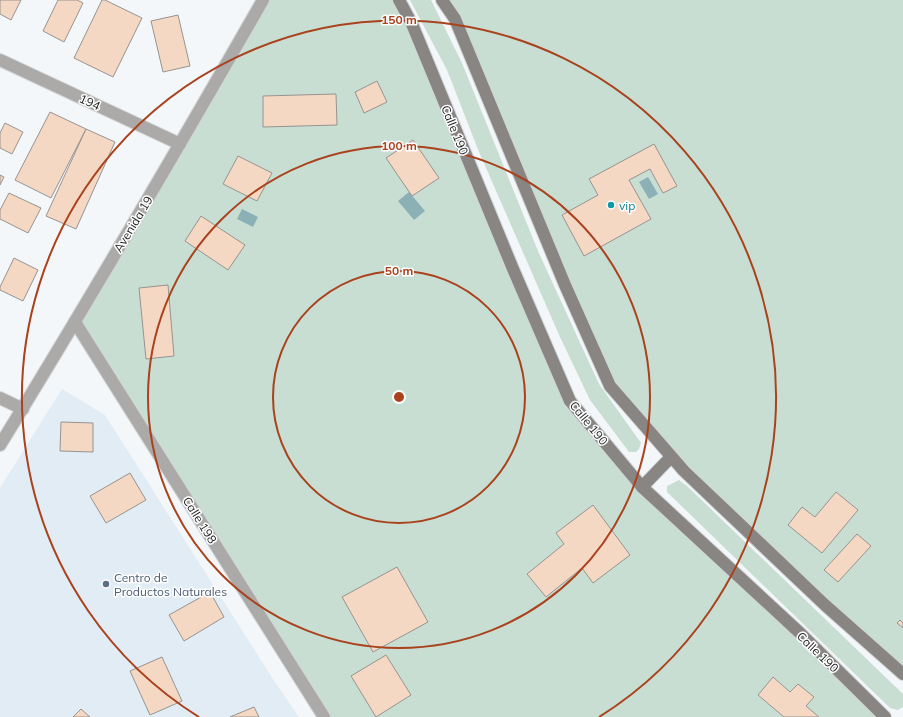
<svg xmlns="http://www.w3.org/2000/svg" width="903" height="717" font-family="Mulish,sans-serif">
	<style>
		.built { fill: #e1ecf4 }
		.green { fill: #c8ded2 }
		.water { fill: #8bb1b7 }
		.building { fill: #f5d8c4; stroke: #979390 }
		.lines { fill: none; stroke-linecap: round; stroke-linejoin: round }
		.minor-casing { stroke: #d1d5d7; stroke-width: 14 }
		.secondary-casing { stroke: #d1d5d7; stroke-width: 14 }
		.minor { stroke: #acaaa9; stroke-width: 12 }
		.secondary { stroke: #888583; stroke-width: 12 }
		.ring { fill: none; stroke: #a9421d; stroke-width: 2 }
		.culture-dot { fill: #0f9aa8; stroke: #fff; stroke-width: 1.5 }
		.service-dot { fill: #5c6f8a; stroke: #fff; stroke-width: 1.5 }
		.labels { text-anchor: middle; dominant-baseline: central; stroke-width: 3; stroke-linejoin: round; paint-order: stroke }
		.street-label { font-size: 12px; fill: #1f2021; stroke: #fff }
		.culture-label { font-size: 12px; fill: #0d838f; stroke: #fff; text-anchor: start }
		.service-label { font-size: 12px; fill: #4e5e75; stroke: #fff; text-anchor: start }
		.centre { fill: #a9421d; stroke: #fff; stroke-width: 2 }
		.ring-label { font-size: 12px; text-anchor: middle; font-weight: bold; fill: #a9421d; stroke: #fff; stroke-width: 3; stroke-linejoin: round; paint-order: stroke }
	</style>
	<rect width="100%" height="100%" fill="#f3f7fa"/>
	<!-- built -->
	<polygon class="built" points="62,389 105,415 273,679 299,717 0,717 0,488"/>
	<!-- green -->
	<g class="green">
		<polygon points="263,0 399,0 570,401 642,487 885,717 324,717 75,322"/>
		<polygon points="410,0 431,0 462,63 538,251 599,384 641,443 639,449 636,452 629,452 590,400 560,337 479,152 447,70"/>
		<polygon points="442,0 903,0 903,674 684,471 610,386"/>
		<polygon points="679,480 687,486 903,694 903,707 898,710 890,708 667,492 667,486"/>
	</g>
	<!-- water -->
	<g class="water">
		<polygon points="648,177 658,194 649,199 639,182"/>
		<polygon points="409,192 425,211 414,220 398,201"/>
		<polygon points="242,209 258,217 253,227 237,219"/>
	</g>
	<!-- building -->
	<g class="building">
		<polygon points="0,0 21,0 11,20 0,14"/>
		<polygon points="58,0 77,0 83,3 64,42 43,31"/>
		<polygon points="102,0 105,0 142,18 113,77 74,58"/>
		<polygon points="178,15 190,66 163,72 151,21"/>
		<polygon points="377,81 387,102 364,113 355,92"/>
		<polygon points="336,94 337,125 263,127 263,96"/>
		<polygon points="50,112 86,129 51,198 15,180"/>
		<polygon points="5,123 23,132 12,154 0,148 0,133"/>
		<polygon points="86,129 115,142 76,229 46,216"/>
		<polygon points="413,140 439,178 412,196 386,158"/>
		<polygon points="654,144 677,186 663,193 650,169 629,180 651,219 584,256 562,215 598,195 589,179"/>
		<polygon points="238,156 272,173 257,201 223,184"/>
		<polygon points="0,175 4,177 0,185"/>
		<polygon points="9,193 41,208 28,233 0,219 0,210"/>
		<polygon points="201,216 245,245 228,270 185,241"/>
		<polygon points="14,258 38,270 23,301 0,290 0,287"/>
		<polygon points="168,285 174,356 146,359 139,288"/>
		<polygon points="61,422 93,423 93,452 60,451"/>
		<polygon points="130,473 146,500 106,523 90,496"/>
		<polygon points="836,492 858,510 822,553 788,525 802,507 815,517"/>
		<polygon points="593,505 630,555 593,583 582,568 546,597 527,574 564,544 556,533"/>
		<polygon points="857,534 871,546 838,582 824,570"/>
		<polygon points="397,567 428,622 373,652 342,597"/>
		<polygon points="210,592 224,617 184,641 169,615"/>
		<polygon points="900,620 903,623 903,628 897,623"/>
		<polygon points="386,655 411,695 376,717 351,676"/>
		<polygon points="162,657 182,701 150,715 130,671"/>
		<polygon points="773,677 790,692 798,684 814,697 806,706 819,717 784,717 758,695"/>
		<polygon points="254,707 259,717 230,717"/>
		<polygon points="81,709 90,717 73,717"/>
	</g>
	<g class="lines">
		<defs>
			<g id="minor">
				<polyline points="0,60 180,144"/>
				<polyline points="75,322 324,717"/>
				<polyline points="0,398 23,409"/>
				<path d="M0,445C90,299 177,150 263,0"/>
			</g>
			<g id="secondary">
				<polyline points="399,0 412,24 513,269 570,401 642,487 801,634 885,717"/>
				<polyline points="442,0 455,19 565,285 610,386 684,471 825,605 903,674"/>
				<polyline points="642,487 671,457"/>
			</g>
		</defs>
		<!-- minor casing -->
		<use href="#minor" class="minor-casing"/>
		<!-- secondary casing -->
		<use href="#secondary" class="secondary-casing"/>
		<!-- minor -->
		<use href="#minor" class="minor"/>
		<!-- secondary -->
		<use href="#secondary" class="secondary"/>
	</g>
	<!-- distance rings -->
	<g class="ring">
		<circle cx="399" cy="397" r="126"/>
		<circle cx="399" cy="397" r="251"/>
		<path d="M199 717A377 377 0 1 1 599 717"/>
	</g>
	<!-- markers -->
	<circle class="culture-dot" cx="611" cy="205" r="4"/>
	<circle class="service-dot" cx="106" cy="584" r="4"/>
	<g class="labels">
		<!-- street labels -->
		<g class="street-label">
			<text transform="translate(90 102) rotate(25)">194</text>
			<text transform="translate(455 130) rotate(68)">Calle 190</text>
			<text transform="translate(133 224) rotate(-59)">Avenida 19</text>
			<text transform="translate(589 423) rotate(51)">Calle 190</text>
			<text transform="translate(200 520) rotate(58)">Calle 198</text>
			<text transform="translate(818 652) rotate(44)">Calle 190</text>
		</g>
		<!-- culture labels -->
		<g class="culture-label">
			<text x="619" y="205">vip</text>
		</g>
		<!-- service labels -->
		<g class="service-label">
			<text x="114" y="577">Centro de<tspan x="114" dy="14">Productos Naturales</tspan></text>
		</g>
	</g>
	<circle cx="399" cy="397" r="6" class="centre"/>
	<g class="ring-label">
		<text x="399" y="24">150 m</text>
		<text x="399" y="150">100 m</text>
		<text x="399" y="275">50 m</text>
	</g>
</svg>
